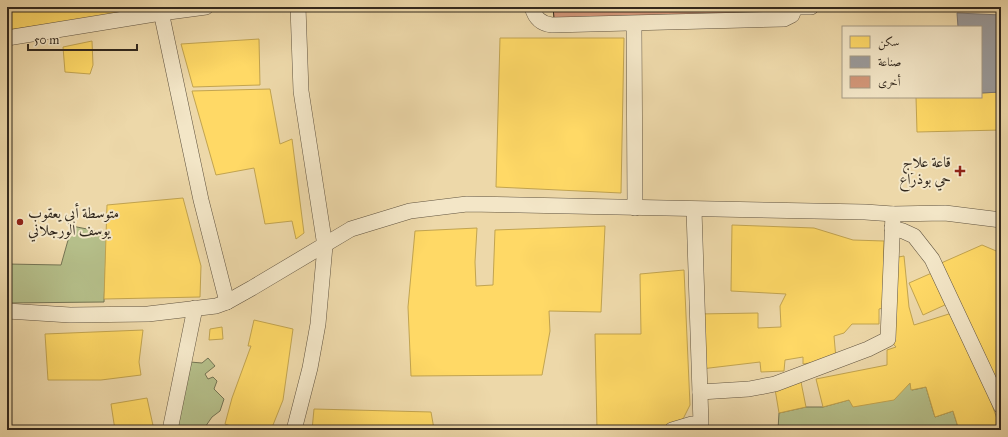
<svg xmlns="http://www.w3.org/2000/svg" width="1008" height="437" font-family="'IM FELL Great Primer',Amiri,serif">
	<style>
		.green { fill: #b5bf8a; stroke: #747454 }
		.homes { fill: #ffd966; stroke: #c2a450 }
		.industry { fill: #999; stroke: #7a7774 }
		.building { fill: #d29678; stroke: #32281d }
		.lines { fill: none; stroke-linecap: round; stroke-linejoin: round }
		.street-casing { stroke: #615440; stroke-width: 16 }
		.street { stroke: #f3e6c7; stroke-width: 15 }
		.poi-dot { fill: #8f2418; stroke: #f3e6c7; stroke-width: 1.5 }
		.labels { text-anchor: middle; dominant-baseline: central; stroke-width: 4; stroke-linejoin: round; paint-order: stroke }
		.poi-label { font-size: 15px; fill: #32281d; stroke: #f3e6c7; text-anchor: end }
	</style>
	<rect width="100%" height="100%" fill="#edd8a9"/>
	<filter id="stains"><feTurbulence type="fractalNoise" baseFrequency=".005" numOctaves="4"/><feColorMatrix values="0 0 0 0 .2 0 0 0 0 .09 0 0 0 0 .02 0 0 0 .5 -.17"/></filter>
	<radialGradient id="worn" r=".72"><stop offset=".6" stop-color="#630" stop-opacity="0"/><stop offset="1" stop-color="#630" stop-opacity=".3"/></radialGradient>
	<!-- green -->
	<g class="green">
		<polygon points="72,226 107,233 104,302 7,303 7,264 61,265"/>
		<polygon points="208,358 215,366 205,374 208,379 213,377 217,381 214,389 224,399 220,411 212,417 203,430 173,430 190,362 202,363"/>
		<polygon points="910,383 912,390 926,387 935,417 953,411 959,430 778,430 779,413 806,407 823,407"/>
	</g>
	<!-- homes -->
	<g class="homes">
		<polygon points="7,7 140,7 141,11 7,30"/>
		<polygon points="553,7 564,7 565,16 554,18"/>
		<polygon points="500,38 624,38 621,193 496,187"/>
		<polygon points="259,39 260,85 193,87 181,44"/>
		<polygon points="92,41 93,65 90,74 65,72 63,47"/>
		<polygon points="270,89 280,144 292,139 304,233 296,239 292,221 265,224 254,168 216,175 192,91"/>
		<polygon points="1001,92 1001,130 917,132 916,97 981,97 981,93"/>
		<polygon points="183,198 201,266 200,297 104,299 107,205"/>
		<polygon points="732,225 814,228 853,240 884,241 883,308 879,309 879,324 852,324 844,333 834,336 836,359 803,364 803,357 785,360 784,371 761,372 760,362 701,369 698,314 758,313 758,328 781,327 780,306 786,294 731,291"/>
		<polygon points="605,226 601,312 549,311 550,331 542,375 411,376 408,307 415,231 477,228 475,262 476,286 493,285 495,230"/>
		<polygon points="982,245 1001,253 1001,392 939,264"/>
		<polygon points="904,256 909,307 914,325 952,313 985,385 1001,430 959,430 953,411 935,417 926,387 911,390 910,383 894,400 853,407 849,400 823,407 816,379 887,365 887,350 896,347 890,340 893,258"/>
		<polygon points="684,270 690,405 682,421 649,430 597,430 595,334 641,334 640,274"/>
		<polygon points="934,272 947,304 923,315 909,283"/>
		<polygon points="254,320 293,329 283,400 271,430 235,430 236,428 225,424 232,398 251,346 248,346"/>
		<polygon points="222,327 223,339 209,340 210,329"/>
		<polygon points="143,330 139,362 141,375 101,380 48,380 45,334"/>
		<polygon points="801,382 806,407 779,413 775,389"/>
		<polygon points="147,398 154,430 115,430 111,404"/>
		<polygon points="314,409 431,412 434,429 449,430 312,430"/>
	</g>
	<!-- industry -->
	<polygon class="industry" points="957,13 1001,15 1001,92 981,93 981,27 958,27"/>
	<!-- building -->
	<polygon class="building" points="553,7 781,7 782,12 554,18"/>
	<g class="lines">
		<defs>
			<g id="street">
				<polyline points="160,7 201,200 227,302"/>
				<path d="M532,7C535,18 541,24 552,25L784,19L792,15L795,7"/>
				<polyline points="795,7 811,7"/>
				<polyline points="634,24 635,208"/>
				<polyline points="7,38 161,13 206,7"/>
				<polyline points="892,228 903,231 914,236 932,259 1001,406"/>
				<polyline points="7,311 70,315 148,314 216,306 227,302 252,288 351,229 410,211 467,204 865,212 893,214 945,213 1001,220"/>
				<polyline points="700,392 749,389 775,384 868,349 888,339 893,214"/>
				<polyline points="170,430 195,308"/>
				<polyline points="294,430 310,368 318,324 325,246 301,91 298,7"/>
				<polyline points="672,430 692,424 701,424 694,210"/>
			</g>
		</defs>
		<!-- street casing -->
		<use href="#street" class="street-casing"/>
		<!-- street -->
		<use href="#street" class="street"/>
	</g>
	<!-- markers -->
	<g class="poi-dot">
		<path d="M958 165h4v4h4v4h-4v4h-4v-4h-4v-4h4z"/>
		<circle cx="20" cy="222" r="4"/>
	</g>
	<g class="labels">
		<!-- poi labels -->
		<g class="poi-label">
			<text x="951" y="162">قاعة علاج<tspan x="951" dy="17">حي بوذراع</tspan></text>
			<text x="28" y="213" text-anchor="start">متوسطة أبي يعقوب<tspan x="28" dy="17">يوسف الورجلاني</tspan></text>
		</g>
	</g>
	<!-- margin -->
	<rect width="1008" height="437" fill="none" stroke="#edd8a9" stroke-width="24"/>
	<rect x="8" y="8" width="992" height="421" fill="none" stroke="#32281d" stroke-width="2"/>
	<rect x="12" y="12" width="984" height="413" fill="none" stroke="#32281d"/>
	<!-- legend -->
	<rect x="842" y="26" width="140" height="72" fill="#f3e6c7" stroke="#a69a83"/>
	<rect x="850" y="36" width="20" height="12" fill="#ffd966" stroke="#a69a83"/>
	<text x="878" y="46" font-size="12" fill="#32281d">سكن</text>
	<rect x="850" y="56" width="20" height="12" fill="#999999" stroke="#a69a83"/>
	<text x="878" y="66" font-size="12" fill="#32281d">صناعة</text>
	<rect x="850" y="76" width="20" height="12" fill="#d29678" stroke="#a69a83"/>
	<text x="878" y="86" font-size="12" fill="#32281d">أخرى</text>
	<!-- scale -->
	<path d="M28 44v6h109v-6" fill="none" stroke="#32281d" stroke-width="2"/>
	<text x="34" y="44" font-size="12" fill="#32281d" stroke="#f3e6c7" stroke-width="3" paint-order="stroke">50 m</text>
	<rect width="100%" height="100%" filter="url(#stains)"/>
	<rect width="100%" height="100%" fill="url(#worn)"/>
</svg>
